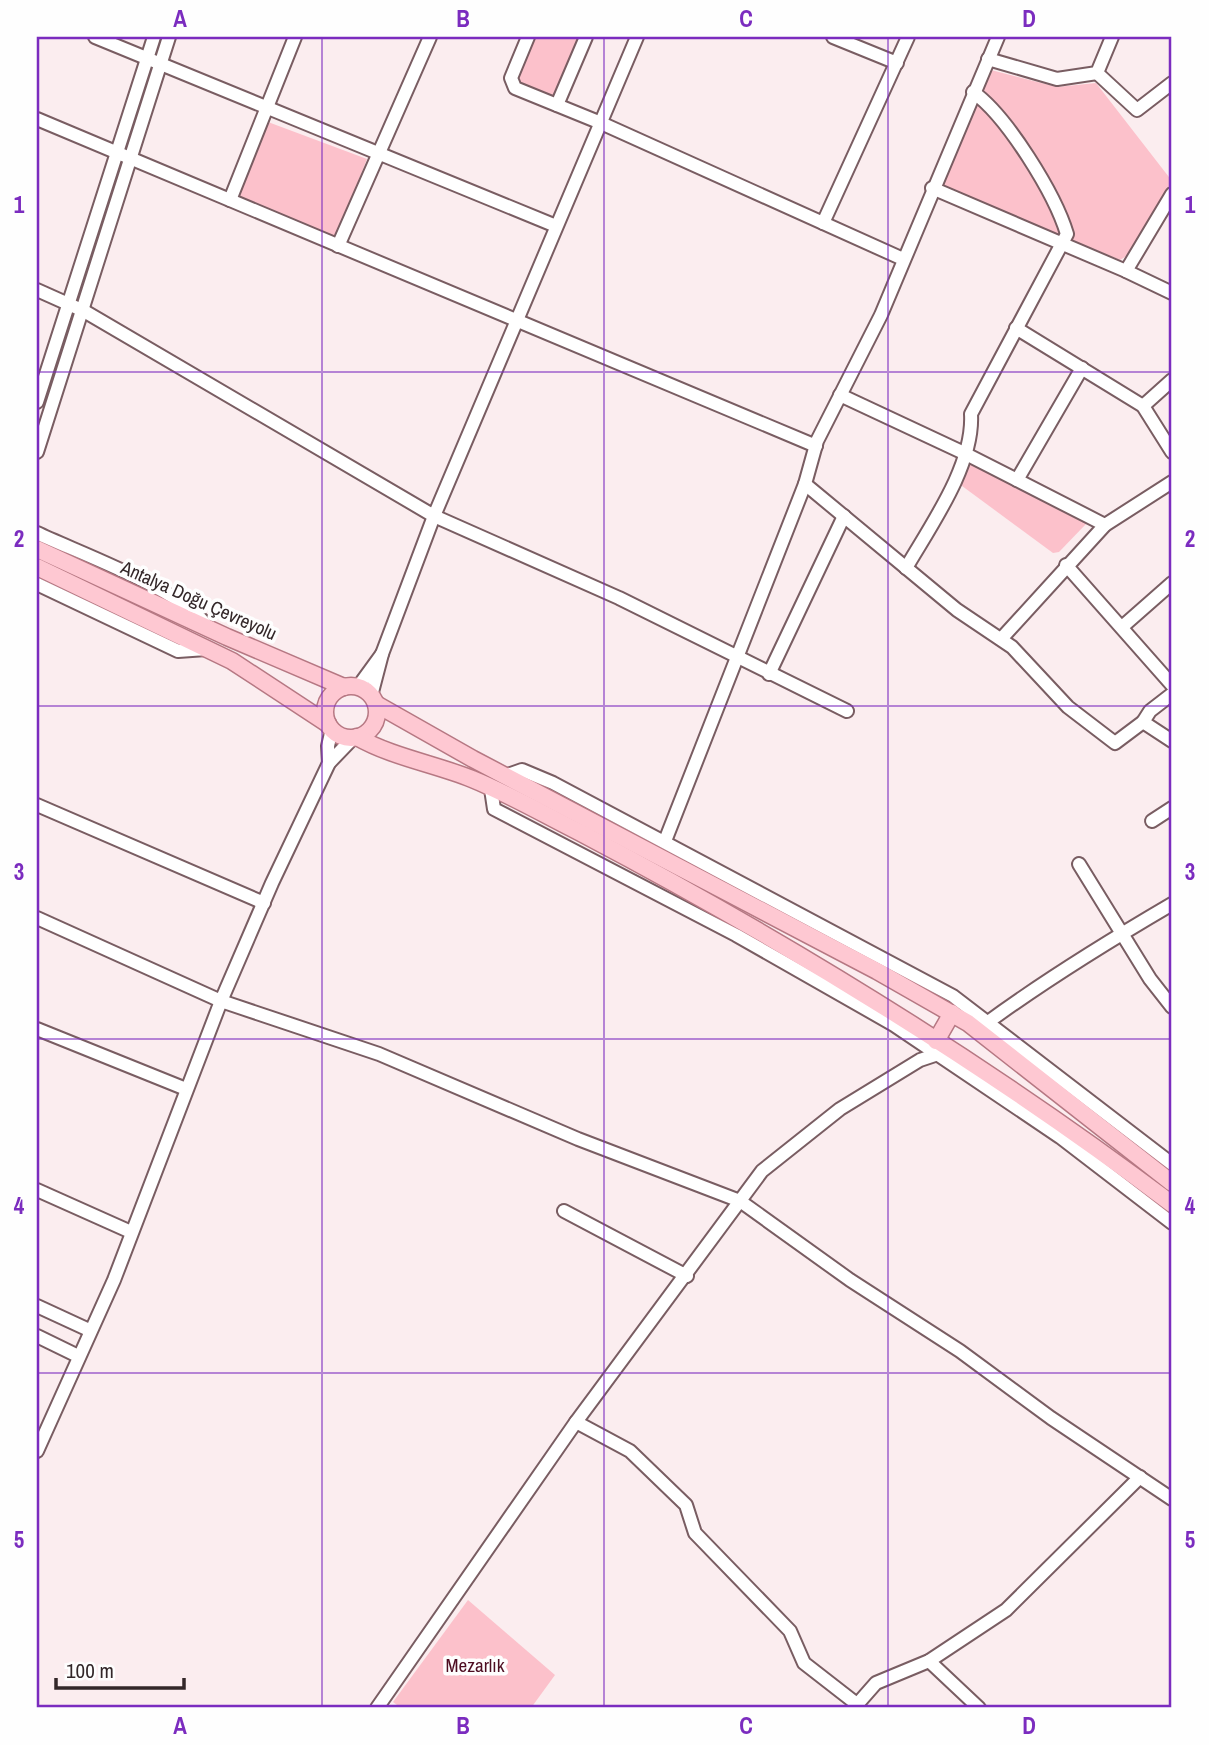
<svg xmlns="http://www.w3.org/2000/svg" width="1209" height="1745" font-family="'Archivo Narrow',sans-serif">
	<style>
		.green { fill: #fcc1cb }
		.lines { fill: none; stroke-linecap: round; stroke-linejoin: round }
		.minor-casing { stroke: #795d62; stroke-width: 16 }
		.major-casing { stroke: #b67883; stroke-width: 19 }
		.minor { stroke: #fff; stroke-width: 12 }
		.major { stroke: #fec8d2; stroke-width: 16 }
		.grid { fill: none; stroke: #7b2cbf; stroke-width: 2; stroke-opacity: 0.55 }
		.labels { text-anchor: middle; dominant-baseline: central; stroke-width: 7; stroke-linejoin: round; paint-order: stroke }
		.street-label { font-size: 19px; fill: #332729; stroke: #fefefe }
		.park-label { font-size: 19px; fill: #4d0d21; stroke: #fefefe }
		.neatline { fill: none; stroke: #7b2cbf; stroke-width: 2.5 }
		.grid-label { font-size: 23px; text-anchor: middle; font-weight: bold; fill: #7b2cbf }
	</style>
	<rect width="100%" height="100%" fill="#fbedef"/>
	<!-- green -->
	<g class="green">
		<polygon points="533,37 581,37 554,99 513,82"/>
		<polygon points="991,70 1057,87 1096,83 1172,181 1133,252 1120,260 942,186"/>
		<polygon points="268,122 367,159 335,239 237,198"/>
		<polygon points="968,460 1086,520 1086,524 1059,552 1053,553 958,483"/>
		<polygon points="468,1600 555,1675 531,1708 401,1708 393,1702"/>
	</g>
	<g class="lines">
		<defs>
			<g id="minor">
				<polyline points="95,37 556,226"/>
				<polyline points="528,37 511,78 515,88 601,123 903,259"/>
				<polyline points="833,37 897,63"/>
				<polyline points="998,37 881,315 817,441 805,484 957,610 1012,647 1068,707 1115,743 1143,722 1172,741"/>
				<polyline points="988,59 1057,79 1097,73 1112,37"/>
				<polyline points="1097,73 1137,110 1172,83"/>
				<polyline points="557,105 586,37"/>
				<polyline points="37,119 816,446"/>
				<polyline points="932,188 1126,271 1172,194"/>
				<polyline points="230,200 295,37"/>
				<polyline points="823,223 908,37"/>
				<polyline points="338,246 430,37"/>
				<polyline points="1126,271 1172,293"/>
				<polyline points="37,290 84,311 434,516 619,598 847,711"/>
				<polyline points="1016,328 1143,406 1172,452"/>
				<polyline points="840,395 964,453 1105,525"/>
				<polyline points="37,402 154,37"/>
				<polyline points="1143,406 1172,380"/>
				<polyline points="37,452 169,37"/>
				<polyline points="1017,480 1082,368"/>
				<path d="M37,533C74,551 193,594 207,628"/>
				<polyline points="1066,565 1172,685"/>
				<path d="M906,568C931,525 974,465 971,414L1067,234C1055,194 1007,116 973,92"/>
				<polyline points="37,584 178,651 206,649"/>
				<polyline points="1122,627 1172,583"/>
				<polyline points="1001,639 1105,525 1172,482"/>
				<polyline points="769,674 844,516"/>
				<polyline points="358,687 382,654"/>
				<polyline points="371,696 382,654 434,516 637,37"/>
				<polyline points="1143,722 1150,711 1172,694"/>
				<polyline points="329,763 328,746 332,729"/>
				<polyline points="505,776 522,770 553,783 953,996 1172,1164"/>
				<polyline points="491,789 494,809 736,935 894,1025 1060,1137 1172,1223"/>
				<polyline points="37,805 264,903"/>
				<polyline points="1152,821 1172,808"/>
				<polyline points="665,841 805,484"/>
				<polyline points="1079,864 1150,979 1172,1007"/>
				<polyline points="37,918 221,1001 379,1054 578,1139 740,1201 850,1280 960,1351 1051,1418 1172,1499"/>
				<path d="M984,1025C1045,980 1107,942 1172,904"/>
				<polyline points="37,1029 186,1089"/>
				<polyline points="37,1190 131,1232"/>
				<polyline points="564,1211 687,1276"/>
				<polyline points="37,1306 89,1330"/>
				<polyline points="37,1336 78,1356"/>
				<polyline points="576,1422 630,1451 686,1505 695,1533 790,1631 804,1663 858,1705"/>
				<polyline points="37,1451 114,1280 221,1001 272,883 329,763 354,737"/>
				<polyline points="929,1661 979,1708"/>
				<polyline points="377,1708 576,1422 762,1171 840,1109 920,1060 950,1050"/>
				<polyline points="854,1708 876,1683 929,1661 1006,1610 1140,1477"/>
			</g>
			<g id="major">
				<polyline points="37,549 227,637 344,687"/>
				<polyline points="37,567 232,661 328,724"/>
				<circle cx="351" cy="712" r="26"/>
				<polyline points="376,704 473,759 877,971 968,1023 1172,1183"/>
				<path d="M357,737C392,757 435,764 472,779C509,794 545,815 581,833C788,942 986,1064 1172,1204"/>
				<polyline points="936,1041 952,1013"/>
			</g>
		</defs>
		<!-- minor casing -->
		<use href="#minor" class="minor-casing"/>
		<!-- major casing -->
		<use href="#major" class="major-casing"/>
		<!-- minor -->
		<use href="#minor" class="minor"/>
		<!-- major -->
		<use href="#major" class="major"/>
	</g>
	<!-- grid -->
	<path class="grid" d="M322,37V1708M604,37V1708M888,37V1708M37,372H1172M37,706H1172M37,1039H1172M37,1373H1172"/>
	<g class="labels">
		<!-- street labels -->
		<g class="street-label">
			<text transform="translate(199 600) rotate(24)">Antalya Doğu Çevreyolu</text>
		</g>
		<!-- park labels -->
		<g class="park-label">
			<text x="475" y="1665">Mezarlık</text>
		</g>
	</g>
	<!-- border -->
	<rect width="1209" height="1745" fill="none" stroke="#fefefe" stroke-width="77"/>
	<!-- scale -->
	<path d="M56 1678v10h128v-10" fill="none" stroke="#332729" stroke-width="3.5"/>
	<text x="66" y="1678" font-size="21" fill="#332729" stroke="#fefefe" stroke-width="5" paint-order="stroke">100 m</text>
	<rect x="38" y="38" width="1132" height="1668" class="neatline"/>
	<g class="grid-label">
		<text x="180" y="27">A</text>
		<text x="463" y="27">B</text>
		<text x="746" y="27">C</text>
		<text x="1029" y="27">D</text>
		<text x="19" y="213">1</text>
		<text x="1190" y="213">1</text>
		<text x="19" y="547">2</text>
		<text x="1190" y="547">2</text>
		<text x="19" y="880">3</text>
		<text x="1190" y="880">3</text>
		<text x="19" y="1214">4</text>
		<text x="1190" y="1214">4</text>
		<text x="19" y="1548">5</text>
		<text x="1190" y="1548">5</text>
		<text x="180" y="1734">A</text>
		<text x="463" y="1734">B</text>
		<text x="746" y="1734">C</text>
		<text x="1029" y="1734">D</text>
	</g>
</svg>
